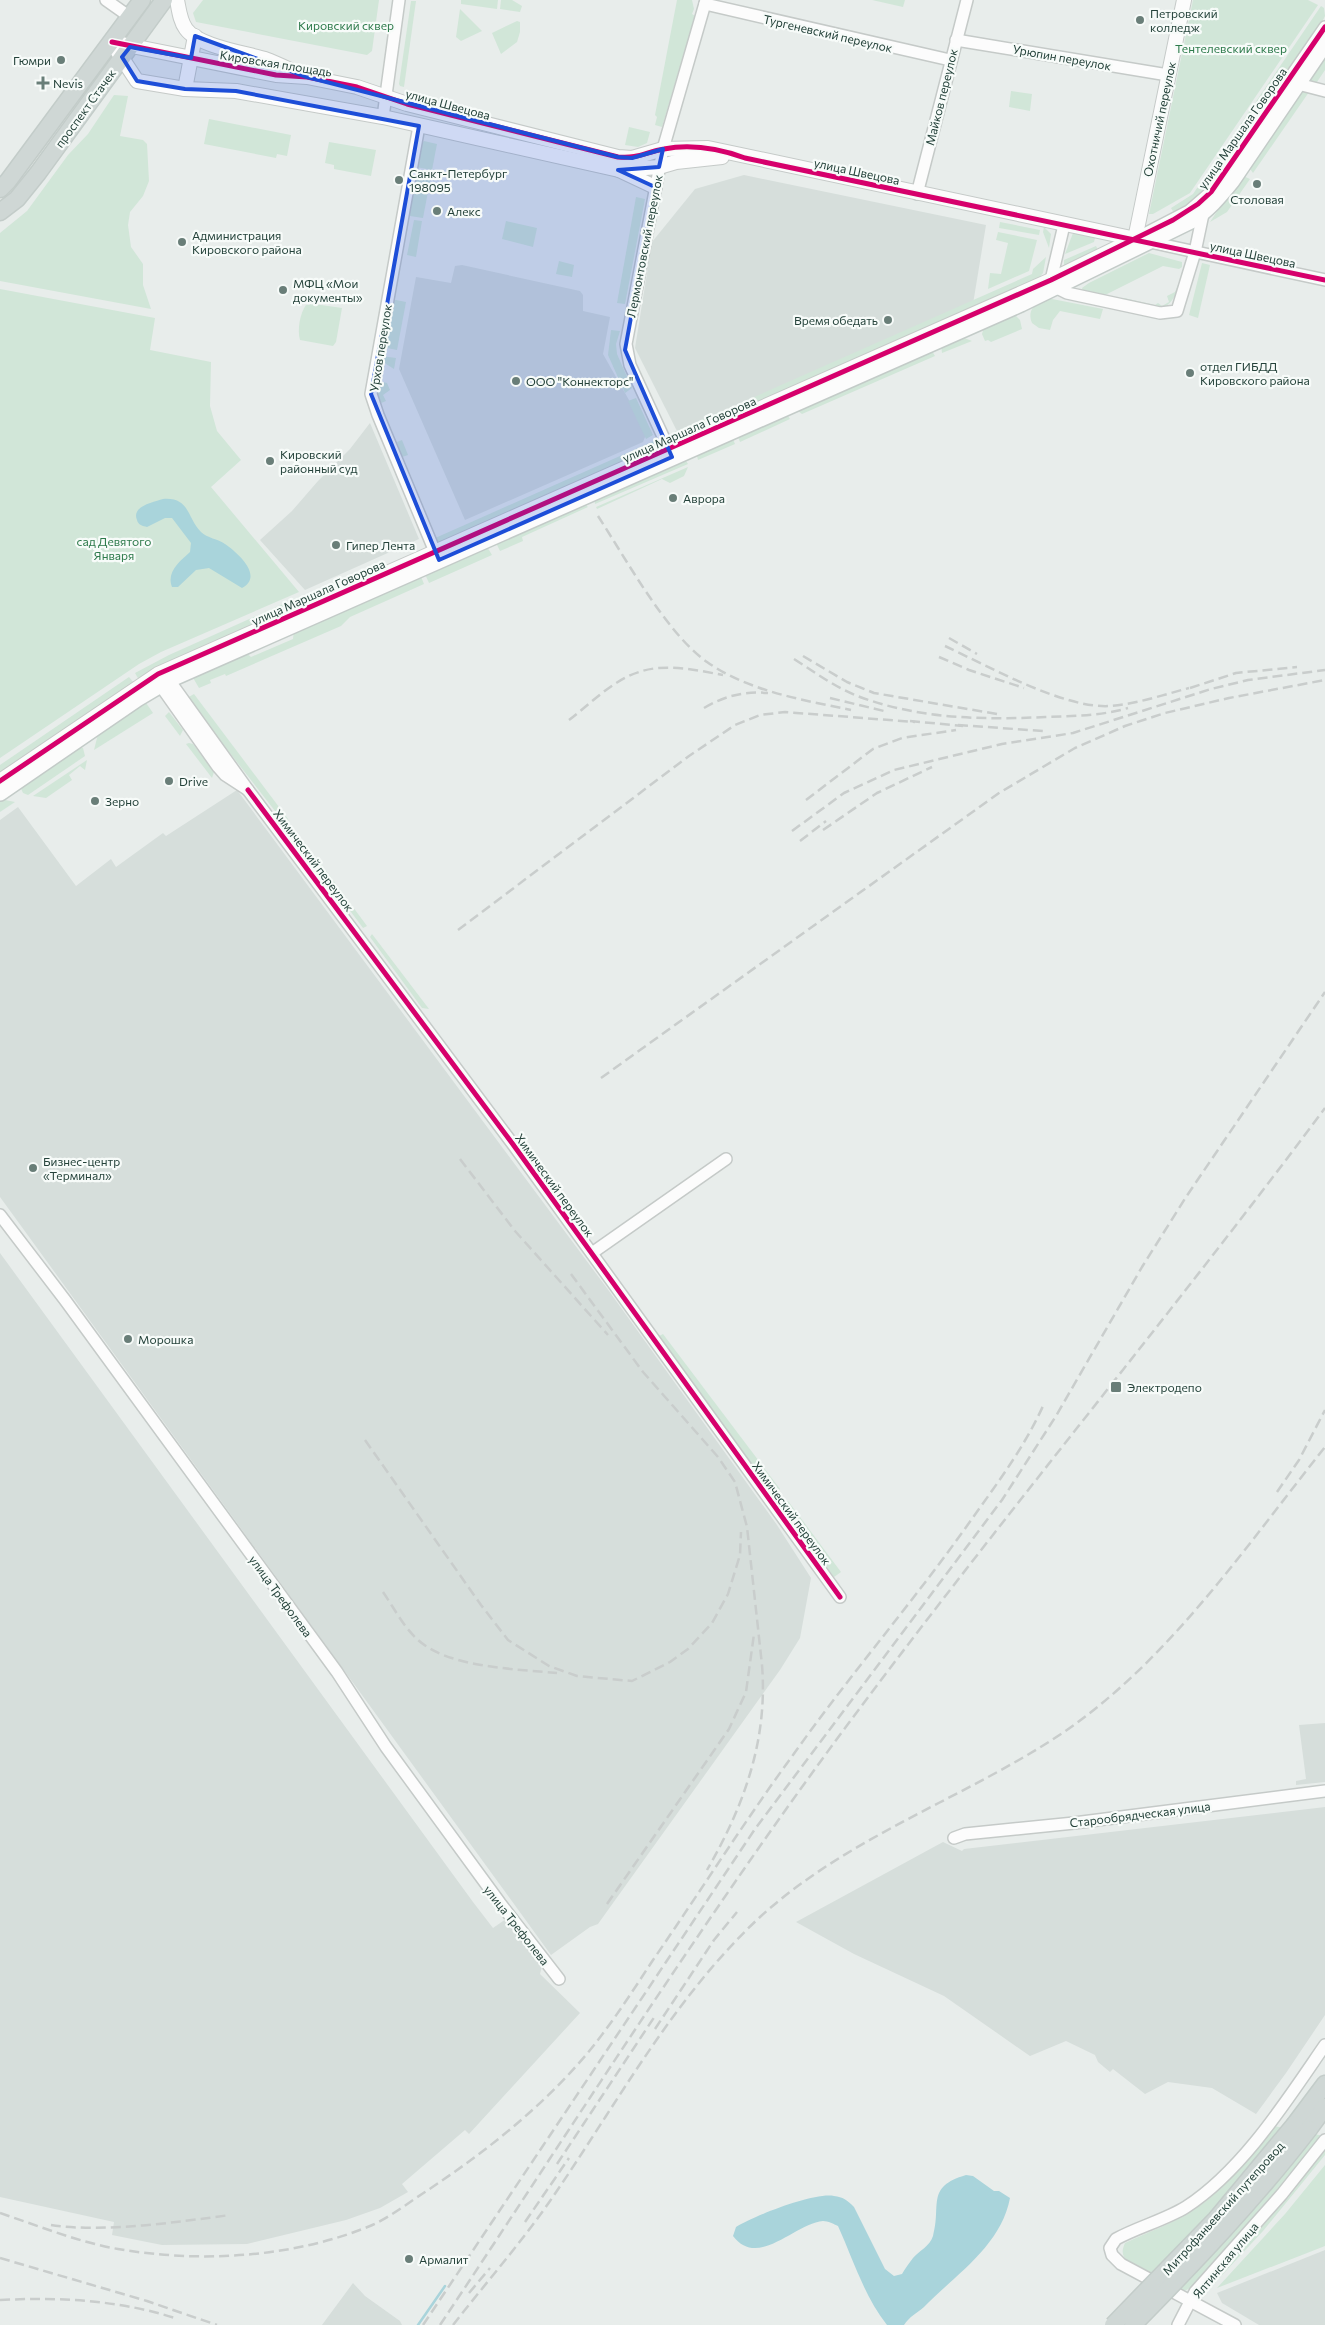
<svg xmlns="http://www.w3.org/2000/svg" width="1325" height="2325" font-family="Commissioner,sans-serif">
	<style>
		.built { fill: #d6dedb }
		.green { fill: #d1e6d8 }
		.water { fill: #a9d4db }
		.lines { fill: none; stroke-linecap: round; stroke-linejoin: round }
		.stream { stroke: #a9d4db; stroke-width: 2.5 }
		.minor-casing { stroke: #c5cac8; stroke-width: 14 }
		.tertiary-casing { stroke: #c5cac8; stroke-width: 16 }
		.secondary-casing { stroke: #c3cbc8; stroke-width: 18 }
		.primary-casing { stroke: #c3ccc9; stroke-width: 19 }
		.minor { stroke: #fcfcfc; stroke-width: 11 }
		.tertiary { stroke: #fcfcfc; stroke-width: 14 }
		.secondary { stroke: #fcfcfc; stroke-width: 15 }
		.primary { stroke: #cfd7d5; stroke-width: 16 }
		.rail { stroke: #c9cdcc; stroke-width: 2.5; stroke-dasharray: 10 5; stroke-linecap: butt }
		.primary-bridge-casing { stroke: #c3ccc9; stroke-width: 19; stroke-linecap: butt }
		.primary-bridge { stroke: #cfd7d5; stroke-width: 16 }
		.cycleway-casing { stroke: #f7fbf9; stroke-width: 8 }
		.cycleway { stroke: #d6006c; stroke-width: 5 }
		.marked { fill: #1d4ed8; fill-opacity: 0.2; stroke: #1d4ed8; stroke-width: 4; stroke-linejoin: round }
		.poi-dot { fill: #697e78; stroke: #f7fbf9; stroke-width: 2 }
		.labels { text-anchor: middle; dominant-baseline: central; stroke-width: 4.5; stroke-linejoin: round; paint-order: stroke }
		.poi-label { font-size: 12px; fill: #24423a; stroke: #f7fbf9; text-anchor: start }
		.park-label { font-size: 12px; fill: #2d7a4b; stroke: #f7fbf9 }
		.street-label { font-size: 12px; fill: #24423a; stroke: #f7fbf9 }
	</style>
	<rect width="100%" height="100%" fill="#e8edeb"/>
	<!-- built -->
	<g class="built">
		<polygon points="744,175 986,225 973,304 679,435 635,348 652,242 695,189"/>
		<polygon points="462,265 580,291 583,295 583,311 610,317 603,354 647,432 643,442 465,520 399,369 416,277 451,283 455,266"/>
		<polygon points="370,423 419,539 305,590 260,540 292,511 318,481 350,449"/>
		<polygon points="237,790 609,1291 777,1525 811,1578 800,1638 780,1670 598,1924 590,1927 551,1955 0,1197 0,820 18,807 76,886 111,859 116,867 163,833 166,836"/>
		<polygon points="0,1253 473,1902 493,1928 506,1919 542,1966 540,1974 580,2013 469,2134 465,2130 402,2184 408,2192 380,2208 346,2220 247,2244 162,2245 112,2235 114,2222 0,2197"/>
		<polygon points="1325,1723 1325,1782 1296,1785 1296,1781 1306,1779 1299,1725"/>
		<polygon points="1325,1807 1325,2015 1286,2073 1256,2114 1212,2088 1168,2082 1145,2094 1113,2069 1110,2072 1098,2062 1095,2055 1066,2041 1030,2056 944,1996 854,1954 796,1922 943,1842 962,1851 964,1849"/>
		<polygon points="1325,2250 1325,2325 1259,2325 1222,2303 1217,2293"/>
		<polygon points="353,2283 365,2296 400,2321 402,2325 322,2325"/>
	</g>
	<!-- green -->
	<g class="green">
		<polygon points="203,0 379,0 372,51 367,55 196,22 193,13"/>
		<polygon points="461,0 498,0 497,9 461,4"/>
		<polygon points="501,0 512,0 522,6 520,12 500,9"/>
		<polygon points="677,0 692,0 694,9 692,14 695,16 662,127 655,125 657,117 655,115"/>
		<polygon points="872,0 905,0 903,7"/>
		<polygon points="1193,0 1308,0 1318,5 1190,193 1153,214 1149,214"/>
		<polygon points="411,1 416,1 404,87 400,86 399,84"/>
		<polygon points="1321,6 1324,8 1325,16 1322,22 1207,189 1189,205 1174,213 1171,208 1193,194"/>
		<polygon points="460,9 482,31 461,41 456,37"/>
		<polygon points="517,21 520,22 520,32 517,42 501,54 492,33"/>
		<polygon points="1325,53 1325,70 1315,85 1308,78"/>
		<polygon points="1011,91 1032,94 1030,111 1009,107"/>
		<polygon points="1299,91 1309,92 1253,173 1248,166"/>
		<polygon points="114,95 128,96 120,136 143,140 147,144 149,181 143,196 130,212 128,225 131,247 143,264 143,285 151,309 0,281 0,233 27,211 68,155 88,134"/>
		<polygon points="209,119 291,135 287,156 277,154 276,158 204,144"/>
		<polygon points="629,127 650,132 647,143 638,147 625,145"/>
		<polygon points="424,141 437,144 432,170 416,167 421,144"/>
		<polygon points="329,142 376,150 371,176 334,169 334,165 325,163"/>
		<polygon points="415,175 431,176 423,218 410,216 408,213"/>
		<polygon points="1241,175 1250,179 1227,212 1210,222"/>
		<polygon points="636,197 645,199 625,304 617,303"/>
		<polygon points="414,220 422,221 416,257 407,255"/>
		<polygon points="506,221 537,228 533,247 502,239"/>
		<polygon points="1000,222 1040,230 1039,235 999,228"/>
		<polygon points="1044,227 1051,234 1049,248 1043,232"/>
		<polygon points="998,232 1037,240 1029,271 988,289 990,273 1001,274 1008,243 996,240"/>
		<polygon points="1073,233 1095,238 1094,242 1065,254"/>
		<polygon points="1096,246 1099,252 1064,266 1064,260"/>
		<polygon points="1149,253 1182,262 1182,267 1179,269 1163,266 1103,296 1083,291 1082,288 1089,283"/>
		<polygon points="1046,257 1043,273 1039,278 748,408 743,402 1032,274 1033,269"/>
		<polygon points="559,261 574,265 572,277 556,274"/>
		<polygon points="1202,263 1210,265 1198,318 1189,315"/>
		<path d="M1180,280C1171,320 1153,307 1122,300L1124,298L1155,305L1158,303L1162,306L1169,302L1167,296L1175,292Z"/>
		<polygon points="0,289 155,318 150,350 211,362 210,406 217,431 241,460 211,487 299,592 161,652 139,664 0,758"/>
		<path d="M1047,298L1103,309L1100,319L1060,311L1053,320L1050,330L1039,328L1032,323C1027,309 1035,304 1047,298Z"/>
		<polygon points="391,299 406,302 397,350 382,347"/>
		<path d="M314,304L342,308L336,342L333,346L300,340C297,330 300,313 306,305Z"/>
		<polygon points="1014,314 1020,320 1022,329 991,342 988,340 985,341 982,334 984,327"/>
		<polygon points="611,330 620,331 616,344 617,354 632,388 625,393 608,355"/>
		<polygon points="962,337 972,341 942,353 941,345"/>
		<polygon points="932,351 935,356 802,414 797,410"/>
		<polygon points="381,356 396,358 394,369 386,364"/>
		<polygon points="383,382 387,383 390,390 383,395 386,401 381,403 377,398 380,385"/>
		<polygon points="636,398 653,435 646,439 628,401"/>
		<polygon points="722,411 725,418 675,440 670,434"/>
		<polygon points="786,413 790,419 740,442 737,434"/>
		<polygon points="732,437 735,444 698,460 696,452"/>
		<polygon points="402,440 408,455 402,457 397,442"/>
		<polygon points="656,440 656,448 440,543 433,539"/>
		<polygon points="684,458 688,464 595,504 594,498"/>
		<polygon points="688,467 684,476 670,483 662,479 597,509 596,507"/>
		<polygon points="583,502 588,507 522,537 523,541 500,551 496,543"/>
		<polygon points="486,545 492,555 429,583 424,572"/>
		<polygon points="420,574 424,584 350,617 341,626 226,676 225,674 210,680 211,683 199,688 192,676 244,651 251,657 293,639 294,629"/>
		<polygon points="301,596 304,604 139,680 135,673 169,655"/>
		<polygon points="129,677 134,683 0,775 0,765"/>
		<polygon points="194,694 288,819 289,823 286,823 282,820 187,698"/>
		<polygon points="144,700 153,713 94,750 98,734"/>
		<polygon points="169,712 183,730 180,736 165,716"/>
		<polygon points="189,743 193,744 214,772 212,778 186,744"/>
		<polygon points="78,746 83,748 85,756 28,795 23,793 20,786"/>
		<polygon points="87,760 85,770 80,766 69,775 72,780 46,798 33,796"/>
		<polygon points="0,799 15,802 0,812"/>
		<polygon points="316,857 367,926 363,928 312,860"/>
		<polygon points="372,934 429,1009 422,1008 370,937"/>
		<polygon points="663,1334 780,1489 773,1494 659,1336"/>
		<polygon points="788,1501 841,1572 834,1577 782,1506"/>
		<path d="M1274,2126L1324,2136L1280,2191L1195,2286L1184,2291L1129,2263C1122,2256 1121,2252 1125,2243C1148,2232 1174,2223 1195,2209C1227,2188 1250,2155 1274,2126Z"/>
		<polygon points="1325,2148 1325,2155 1263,2231 1211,2287 1208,2284 1259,2229"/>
		<polygon points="1325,2165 1325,2246 1217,2288 1285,2214"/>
	</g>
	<!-- water -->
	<g class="water">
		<path d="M163,499C190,497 187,518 201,532C207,538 218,539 225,544C238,553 264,576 242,588L209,568L196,570L178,587H172C166,572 180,561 190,552L191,543L172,518H165L147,527C143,526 138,525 137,520C131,506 154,502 163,499Z"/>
		<path d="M966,2175L973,2176L994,2191H999L1010,2198C1001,2246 955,2275 924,2307C917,2313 909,2317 904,2325H887C864,2296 853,2259 838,2226C834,2224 828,2221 823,2221C794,2224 758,2269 733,2236L736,2227C754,2216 814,2192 834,2196C843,2197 847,2200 854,2207L885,2269L894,2276L902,2274C905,2269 909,2263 913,2258C919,2251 930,2246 933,2236C942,2205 925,2187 966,2175Z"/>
	</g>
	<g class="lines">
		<!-- stream -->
		<polyline class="stream" points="418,2325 445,2286"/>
		<defs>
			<g id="minor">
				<polyline points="106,0 130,17"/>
				<polyline points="705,4 950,60"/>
				<polyline points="956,40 1168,75"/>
				<polyline points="1291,79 1298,84 1325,91"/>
				<polyline points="383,117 399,0"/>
				<polyline points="419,126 371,394 378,415 438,559"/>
				<polyline points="917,194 967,0"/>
				<polyline points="1064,225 1051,280 1057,288 1067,293 1160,313 1177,311 1195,252 1203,214"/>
				<polyline points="1135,239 1189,211 1211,192 1325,27"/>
				<polyline points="1150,242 1325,280"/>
				<polyline points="672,456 630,365 626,344 663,149 706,0"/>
				<polygon points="158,674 169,680 248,790 225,775 218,767 160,685"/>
				<polyline points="248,790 512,1143 840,1597"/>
				<polyline points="0,1215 65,1300 337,1672 386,1747 500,1903 559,1979"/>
				<polyline points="592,1253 726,1159"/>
				<polyline points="954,1838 965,1834 1074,1823 1325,1791"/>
				<polyline points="1178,2325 1195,2292 1282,2194 1325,2140"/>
				<path d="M1235,2325L1121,2264L1112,2255L1110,2248L1116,2239C1138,2227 1165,2220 1186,2207C1243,2170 1287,2100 1325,2045"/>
			</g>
			<g id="tertiary">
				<path d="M177,0C179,10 180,21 186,29C198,46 245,53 265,59C276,63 286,68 297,73"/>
				<polyline points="112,42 276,75 307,77 357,87 407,104 618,157 632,158 663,149 708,148 1136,239"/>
				<polyline points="116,49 137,81 185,89 236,91 383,117 619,170 659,167 676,162 722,157"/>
				<polyline points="185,89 195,36"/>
				<polyline points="619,170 655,187"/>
				<polyline points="1135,239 1184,0"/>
				<polyline points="0,781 158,674 1051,280 1135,239"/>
			</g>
			<path id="secondary" d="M0,793L137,699L169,680L1021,304L1191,221C1208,210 1219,197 1232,181L1325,44"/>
			<g id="primary">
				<polyline points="0,189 8,181 142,0"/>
				<polyline points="0,212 17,199 38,173 164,0"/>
				<polyline points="1295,2124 1325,2084"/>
				<polyline points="1309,2129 1325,2107"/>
			</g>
		</defs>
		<!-- minor casing -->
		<use href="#minor" class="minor-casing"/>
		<!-- tertiary casing -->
		<use href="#tertiary" class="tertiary-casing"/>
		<!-- secondary casing -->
		<use href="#secondary" class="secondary-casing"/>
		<!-- primary casing -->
		<use href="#primary" class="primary-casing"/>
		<!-- minor -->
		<use href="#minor" class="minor"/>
		<!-- tertiary -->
		<use href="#tertiary" class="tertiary"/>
		<!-- secondary -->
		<use href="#secondary" class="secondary"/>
		<!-- primary -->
		<use href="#primary" class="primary"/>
		<!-- rail -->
		<g class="rail">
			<path d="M598,516C626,559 667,634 707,662C748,691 803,700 851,710"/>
			<polyline points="949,638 977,654"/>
			<path d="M945,646C988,666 1064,709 1110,706C1136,704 1163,695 1189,688"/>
			<polyline points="803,656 847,682 874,693 997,714"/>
			<polyline points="939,657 969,670 1024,688"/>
			<path d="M794,659C816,673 836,688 860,697C920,719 983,720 1045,717C1073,716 1101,716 1128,708"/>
			<polyline points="1190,688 1236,673 1297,667"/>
			<polyline points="830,698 884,711"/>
			<path d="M704,708C724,696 744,691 768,693"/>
			<path d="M569,720C590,704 613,680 639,672C665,663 696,670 723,675"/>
			<polyline points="910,721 963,726"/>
			<polyline points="958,725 1043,731"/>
			<polyline points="806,800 873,749 902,738 956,730"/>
			<polyline points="823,830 877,793 932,767"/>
			<polyline points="792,831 844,793 894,770 1002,744 1073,733 1211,689 1248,680 1325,670"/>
			<polyline points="800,841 826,821"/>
			<polyline points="458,930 689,756 735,725 760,715 785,712 915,722"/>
			<polyline points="601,1078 999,793 1075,748 1125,726 1165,713 1229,698 1325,680"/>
			<polyline points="460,1159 515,1231 608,1335"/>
			<path d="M571,1274L643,1372L718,1457L735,1482L747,1527L762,1665C768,1740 744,1806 707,1870"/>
			<polyline points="365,1440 481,1605 508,1640 549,1666 577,1676 632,1681 670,1662 688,1649 712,1623 728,1594 740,1555 741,1532"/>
			<polyline points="1277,1492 1299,1460 1325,1410"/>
			<path d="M383,1592C394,1608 403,1626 417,1639C447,1668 517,1669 557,1673"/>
			<polyline points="607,1904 729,1729 746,1692 754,1634"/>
			<polyline points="655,2029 714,1940 737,1912"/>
			<polyline points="557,2164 655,2016"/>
			<path d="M0,2213C39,2226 78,2242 118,2249C200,2263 292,2258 370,2226C389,2218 408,2203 425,2192C484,2153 540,2109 586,2055C611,2025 632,1992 653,1960C700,1892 744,1822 793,1755C849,1676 913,1602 969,1523C996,1485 1024,1448 1043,1406"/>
			<polyline points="525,2222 569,2158"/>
			<path d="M51,2225C103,2233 178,2222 230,2215"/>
			<polyline points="0,2258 147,2301 217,2325"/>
			<polyline points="469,2293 490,2268"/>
			<path d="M0,2300C60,2297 118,2300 175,2318"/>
			<polyline points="423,2325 755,1829 1002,1500 1056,1416 1142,1267 1186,1197 1325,992"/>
			<path d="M440,2325C574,2124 704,1918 848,1724C1003,1516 1170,1316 1325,1108"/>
			<path d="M453,2325C485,2284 520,2244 550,2201C617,2104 673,1998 760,1917C849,1836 963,1799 1061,1734C1168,1662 1246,1546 1325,1447"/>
		</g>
		<defs>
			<g id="primary-bridge">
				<polyline points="1113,2325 1216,2219 1295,2124"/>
				<path d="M1133,2325C1195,2262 1255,2199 1309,2129"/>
			</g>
		</defs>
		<!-- primary-bridge casing -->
		<use href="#primary-bridge" class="primary-bridge-casing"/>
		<!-- primary-bridge -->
		<use href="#primary-bridge" class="primary-bridge"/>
		<defs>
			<g id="cycleway">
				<path d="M112,42L276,75L307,77L357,87L407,104L618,157C638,159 646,152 664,149C690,144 720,149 745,158L1325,280"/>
				<polyline points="0,781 158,674 1051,280 1173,220 1198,204 1211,192 1325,27"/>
				<polyline points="248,790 512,1143 840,1597"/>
			</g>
		</defs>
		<!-- cycleway casing -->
		<use href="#cycleway" class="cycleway-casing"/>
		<!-- cycleway -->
		<use href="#cycleway" class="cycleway"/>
	</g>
	<!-- marked area -->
	<path class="marked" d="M195,36L307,77L618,157L632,158L663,149L659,167L618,170L655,187L625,350L672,457L439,560L371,394L419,126L236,91L185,89L137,81L122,57L130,47L191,58Z"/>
	<!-- markers -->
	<g class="poi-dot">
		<circle cx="1140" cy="20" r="5"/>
		<circle cx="61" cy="60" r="5"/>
		<path d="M40.5 75.5h5v5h5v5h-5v5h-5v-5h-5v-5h5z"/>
		<circle cx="399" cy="180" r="5"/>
		<circle cx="1257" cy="184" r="5"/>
		<circle cx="437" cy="211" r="5"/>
		<circle cx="182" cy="242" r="5"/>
		<circle cx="283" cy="290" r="5"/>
		<circle cx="888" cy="320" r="5"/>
		<circle cx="1190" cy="373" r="5"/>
		<circle cx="516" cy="381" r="5"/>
		<circle cx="270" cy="461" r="5"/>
		<circle cx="673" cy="498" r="5"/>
		<circle cx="336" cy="545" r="5"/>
		<circle cx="169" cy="781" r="5"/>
		<circle cx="95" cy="801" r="5"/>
		<circle cx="33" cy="1168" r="5"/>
		<circle cx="128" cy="1339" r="5"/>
		<rect x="1110" y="1381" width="12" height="12" rx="2.5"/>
		<circle cx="409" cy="2259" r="5"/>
	</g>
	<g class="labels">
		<!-- poi labels -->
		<g class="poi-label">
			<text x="1150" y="13">Петровский<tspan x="1150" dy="14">колледж</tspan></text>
			<text x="51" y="60" text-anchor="end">Гюмри</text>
			<text x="53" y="83">Nevis</text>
			<text x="409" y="173">Санкт-Петербург<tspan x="409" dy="14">198095</tspan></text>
			<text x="1257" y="199" text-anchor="middle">Столовая</text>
			<text x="447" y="211">Алекс</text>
			<text x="192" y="235">Администрация<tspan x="192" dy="14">Кировского района</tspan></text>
			<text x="293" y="283">МФЦ «Мои<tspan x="293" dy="14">документы»</tspan></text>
			<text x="878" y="320" text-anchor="end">Время обедать</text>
			<text x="1200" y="366">отдел ГИБДД<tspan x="1200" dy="14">Кировского района</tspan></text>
			<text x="526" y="381">ООО "Коннекторс"</text>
			<text x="280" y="454">Кировский<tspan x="280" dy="14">районный суд</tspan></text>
			<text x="683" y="498">Аврора</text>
			<text x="346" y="545">Гипер Лента</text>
			<text x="179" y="781">Drive</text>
			<text x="105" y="801">Зерно</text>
			<text x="43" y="1161">Бизнес-центр<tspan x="43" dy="14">«Терминал»</tspan></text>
			<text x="138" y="1339">Морошка</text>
			<text x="1127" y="1387">Электродепо</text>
			<text x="419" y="2259">Армалит</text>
		</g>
		<!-- park labels -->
		<g class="park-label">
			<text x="346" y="25">Кировский сквер</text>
			<text x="1231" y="48">Тентелевский сквер</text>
			<text x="114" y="541">сад Девятого<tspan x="114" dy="14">Января</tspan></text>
		</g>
		<!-- street labels -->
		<g class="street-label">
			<text transform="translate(828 33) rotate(13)">Тургеневский переулок</text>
			<text transform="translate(1062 57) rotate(10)">Урюпин переулок</text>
			<text transform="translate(276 63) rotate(9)">Кировская площадь</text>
			<text transform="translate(941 97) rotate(-76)">Майков переулок</text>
			<text transform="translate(448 104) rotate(15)">улица Швецова</text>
			<text transform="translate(85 108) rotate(-54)">проспект Стачек</text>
			<text transform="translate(1159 119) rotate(-78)">Охотничий переулок</text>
			<text transform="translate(1242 128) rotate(-55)">улица Маршала Говорова</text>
			<text transform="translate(857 171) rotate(12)">улица Швецова</text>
			<text transform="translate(644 246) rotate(-79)">Лермонтовский переулок</text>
			<text transform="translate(1253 254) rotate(12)">улица Швецова</text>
			<text transform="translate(380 348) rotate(-81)">Урхов переулок</text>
			<text transform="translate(689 429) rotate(-24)">улица Маршала Говорова</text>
			<text transform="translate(318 592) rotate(-24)">улица Маршала Говорова</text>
			<text transform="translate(314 860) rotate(53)">Химический переулок</text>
			<text transform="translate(555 1185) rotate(54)">Химический переулок</text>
			<text transform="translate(792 1513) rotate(54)">Химический переулок</text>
			<text transform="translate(281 1596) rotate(54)">улица Трефолева</text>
			<text transform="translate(1140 1814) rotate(-7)">Старообрядческая улица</text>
			<text transform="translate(517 1925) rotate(52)">улица Трефолева</text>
			<text transform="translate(1223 2208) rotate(-48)">Митрофаньевский путепровод</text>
			<text transform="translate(1225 2260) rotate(-50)">Ялтинская улица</text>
		</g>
	</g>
</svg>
